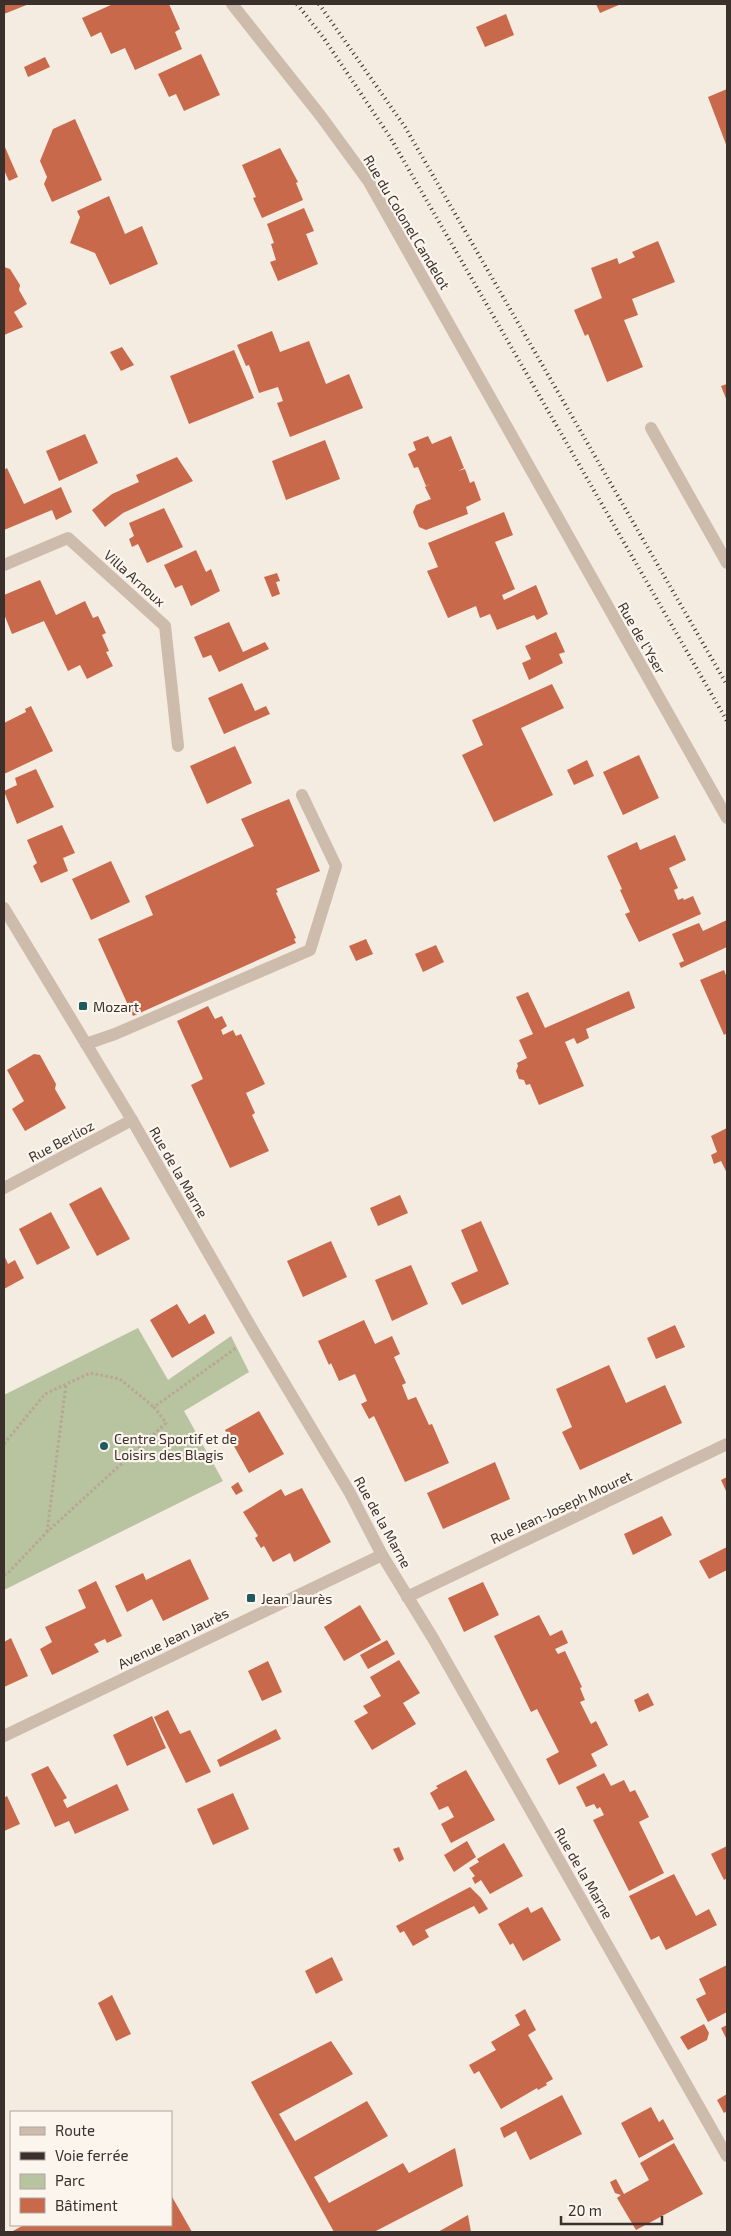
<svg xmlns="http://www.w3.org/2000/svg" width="731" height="2236" font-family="'Exo 2',sans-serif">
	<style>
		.green { fill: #b8c4a0 }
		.building { fill: #c8694b }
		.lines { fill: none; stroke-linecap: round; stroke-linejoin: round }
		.path { stroke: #b9a596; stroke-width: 3; stroke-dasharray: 2.5 2.5; stroke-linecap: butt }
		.service { stroke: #cdbbac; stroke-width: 12 }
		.minor { stroke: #cdbbac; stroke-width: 12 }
		.rail { stroke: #3b302b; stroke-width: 4; stroke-dasharray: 1 4; stroke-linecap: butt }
		.poi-dot { fill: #1f5a5e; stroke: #fbf5ee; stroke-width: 2 }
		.labels { text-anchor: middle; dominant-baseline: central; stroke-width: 4.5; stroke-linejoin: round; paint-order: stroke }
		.street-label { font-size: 14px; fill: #3b302b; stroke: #fbf5ee }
		.poi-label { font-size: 14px; fill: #3b302b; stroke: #fbf5ee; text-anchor: start }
	</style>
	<rect width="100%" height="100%" fill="#f4ebe1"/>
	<!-- green -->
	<polygon class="green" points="138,1328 168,1380 231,1336 249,1372 184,1411 223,1481 4,1590 4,1395"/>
	<!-- building -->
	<g class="building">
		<polygon points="4,4 29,4 4,14"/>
		<polygon points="113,4 169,4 180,29 175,32 182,49 135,70 125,48 111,54 101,32 91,37 82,18"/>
		<polygon points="596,4 621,4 600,13"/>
		<polygon points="506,14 514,35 485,47 476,27"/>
		<polygon points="201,54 220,95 184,111 176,94 169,97 158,74"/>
		<polygon points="45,57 50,67 28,77 24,67"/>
		<polygon points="727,89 727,147 708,97"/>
		<polygon points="75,119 102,180 52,202 44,184 47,177 40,161 53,129"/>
		<polygon points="4,145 18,177 9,181 4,170"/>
		<polygon points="280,148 298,182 296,183 303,200 262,218 253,198 256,197 242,165"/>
		<polygon points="109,196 125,234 142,226 158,264 110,285 95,253 70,243 80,217 77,211"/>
		<polygon points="304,208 314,231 306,234 318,264 278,281 270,262 276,260 271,244 274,243 267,224"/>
		<polygon points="658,241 675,282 632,299 638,315 624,320 643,367 607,382 588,334 585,336 574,310 602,298 591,268 617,258 619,264 635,257 632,252"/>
		<polygon points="4,267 10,269 20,285 19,290 27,304 14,312 23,327 4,335"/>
		<polygon points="272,331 280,352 309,341 326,384 349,374 363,408 290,437 277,403 283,401 278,387 259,393 249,365 246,366 237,345"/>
		<polygon points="122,347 134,365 121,371 110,352"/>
		<polygon points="234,350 254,398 189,424 170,376"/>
		<polygon points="727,384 727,401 721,386"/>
		<polygon points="85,434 98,463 59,481 46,451"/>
		<polygon points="428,436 432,444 451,436 464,468 458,471 465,469 470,483 474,481 481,500 466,507 468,514 426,530 419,527 413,512 416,505 431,499 425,487 430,484 426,486 418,467 414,468 408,454 416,450 413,442"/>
		<polygon points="325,440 340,479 286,500 272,461"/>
		<polygon points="177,457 193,481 123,513 105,527 92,510 112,494 139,482 136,475"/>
		<polygon points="7,468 24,504 61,487 72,512 56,520 52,510 4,530 4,470"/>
		<polygon points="164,508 183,547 147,563 138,544 132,547 129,539 134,536 129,523"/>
		<polygon points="504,512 513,535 495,542 515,589 502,595 504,600 536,585 548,614 537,620 534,615 497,630 490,614 480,618 476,606 448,618 427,571 438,567 428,543"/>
		<polygon points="196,550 206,572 211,569 220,591 191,606 182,585 175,588 164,565"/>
		<polygon points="277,573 280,581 276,582 280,594 272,597 264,577"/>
		<polygon points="40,580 56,615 85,601 93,618 98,616 106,633 102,635 109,651 106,652 113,666 87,679 80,665 68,671 44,621 12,634 4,614 4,595"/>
		<polygon points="229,622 243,652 265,642 269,649 219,672 211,655 203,658 194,637"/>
		<polygon points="556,632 565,652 559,654 563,663 529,680 522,663 531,659 525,646"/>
		<polygon points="242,683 255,711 266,706 270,714 224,734 208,698"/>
		<polygon points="552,684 564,708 521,728 553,795 494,822 462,755 483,745 472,720"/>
		<polygon points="31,706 53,751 4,774 4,723 26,712 25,709"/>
		<polygon points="235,746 252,783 207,804 190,766"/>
		<polygon points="639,755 659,798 623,815 603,772"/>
		<polygon points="587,760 594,776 574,785 567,770"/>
		<polygon points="36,769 54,807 17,824 4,791 17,785 15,778"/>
		<polygon points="289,799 320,871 276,889 278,892 276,893 296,938 294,939 296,943 133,1016 98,939 153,915 145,896 254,846 241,819"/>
		<polygon points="62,825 75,853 63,858 68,871 41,883 33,866 37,863 27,840"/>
		<polygon points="675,835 686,860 669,868 678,888 674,890 678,900 683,898 684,900 693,896 701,914 639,942 625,914 630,912 620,890 622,889 607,856 637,842 640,850"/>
		<polygon points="111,861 130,902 91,920 72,879"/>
		<polygon points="727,920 727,947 681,968 679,963 684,961 672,934 699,923 703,931"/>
		<polygon points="366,939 373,954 356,961 349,946"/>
		<polygon points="436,945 444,962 423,972 415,954"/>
		<polygon points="724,970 727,978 727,1033 724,1035 700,980"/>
		<polygon points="629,991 635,1008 586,1029 589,1038 577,1044 574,1038 565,1042 584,1086 539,1105 530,1084 526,1085 524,1080 519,1079 516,1071 518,1066 517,1063 527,1058 519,1040 533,1034 516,997 528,992 545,1028"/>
		<polygon points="208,1006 215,1019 222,1016 227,1026 221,1030 223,1035 233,1030 236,1036 241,1034 265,1084 246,1093 255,1113 252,1115 269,1151 230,1168 191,1085 203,1079 177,1021"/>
		<polygon points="34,1054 40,1055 56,1084 55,1089 66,1108 25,1131 12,1109 24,1101 7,1070"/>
		<polygon points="727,1128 727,1173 721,1161 714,1164 711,1155 717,1152 711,1136"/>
		<polygon points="101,1187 130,1239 97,1256 69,1204"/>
		<polygon points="400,1195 408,1213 378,1226 370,1208"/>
		<polygon points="51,1212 70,1248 37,1265 19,1229"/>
		<polygon points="481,1221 509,1284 462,1305 451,1283 478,1271 461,1230"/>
		<polygon points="331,1241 347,1277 303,1297 287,1261"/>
		<polygon points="4,1255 8,1264 15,1260 24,1278 4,1289"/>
		<polygon points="411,1265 428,1304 392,1321 375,1280"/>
		<polygon points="177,1304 189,1324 205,1314 215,1333 172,1358 150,1320"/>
		<polygon points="364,1320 375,1344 392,1336 400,1354 394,1357 406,1383 402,1385 408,1400 416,1397 429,1425 432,1424 449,1463 405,1482 374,1416 369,1419 361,1404 367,1401 355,1374 339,1381 331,1363 329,1365 318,1341"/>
		<polygon points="675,1325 685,1347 656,1359 647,1338"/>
		<polygon points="609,1365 626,1403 665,1385 682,1423 580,1470 562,1432 572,1427 556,1389"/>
		<polygon points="259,1411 284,1454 249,1473 225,1430"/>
		<polygon points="495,1462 510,1499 443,1529 427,1493"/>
		<polygon points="727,1477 727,1493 721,1480"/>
		<polygon points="238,1482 243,1491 236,1495 231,1487"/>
		<polygon points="302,1488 331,1542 294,1562 290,1553 273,1562 264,1546 261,1548 255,1538 258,1536 243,1512 281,1489 285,1496"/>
		<polygon points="662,1516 672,1535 633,1555 624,1534"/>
		<polygon points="727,1547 727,1570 709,1579 699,1561"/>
		<polygon points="190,1559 209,1599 163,1621 152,1599 127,1612 115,1586 143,1573 146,1580"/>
		<polygon points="96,1581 122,1636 107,1643 105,1639 94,1644 99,1652 52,1675 40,1649 52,1642 45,1627 86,1608 78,1590"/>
		<polygon points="483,1582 499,1615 464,1632 448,1598"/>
		<polygon points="360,1605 381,1640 344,1661 324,1627"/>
		<polygon points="539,1615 550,1636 562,1630 568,1643 555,1649 558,1654 565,1651 582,1687 580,1688 585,1700 580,1702 591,1724 596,1721 608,1745 591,1754 597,1766 559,1785 546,1759 559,1752 537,1709 531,1712 494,1636"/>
		<polygon points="11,1638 28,1676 4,1687 4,1642"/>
		<polygon points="387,1640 395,1654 368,1669 360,1655"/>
		<polygon points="399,1660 420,1693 403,1703 416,1724 372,1750 354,1721 368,1713 363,1706 381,1696 370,1677"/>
		<polygon points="268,1661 282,1692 262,1701 248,1671"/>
		<polygon points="648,1693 654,1705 639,1712 634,1700"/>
		<polygon points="168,1710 180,1734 190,1730 211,1772 186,1783 154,1717"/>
		<polygon points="152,1716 166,1748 127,1766 113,1735"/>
		<polygon points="276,1729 281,1739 220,1767 217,1760"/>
		<polygon points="48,1766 67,1798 63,1800 67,1808 117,1784 129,1810 75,1834 69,1821 55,1827 31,1774"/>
		<polygon points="466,1770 495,1820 451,1843 441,1824 454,1817 448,1806 439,1810 430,1793 438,1788 436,1786"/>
		<polygon points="604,1773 611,1786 624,1780 630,1792 635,1790 649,1817 639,1822 664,1873 629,1891 593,1820 604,1815 600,1807 597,1809 594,1804 586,1807 576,1787"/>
		<polygon points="233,1793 249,1829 213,1845 197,1809"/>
		<polygon points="7,1796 20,1824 4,1831 4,1798"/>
		<polygon points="467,1841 476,1857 454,1872 444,1855"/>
		<polygon points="504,1843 523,1876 490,1894 481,1880 475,1884 472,1878 475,1876 469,1868 479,1862 477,1859"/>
		<polygon points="727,1846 727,1878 724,1880 711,1854"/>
		<polygon points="399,1847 404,1859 399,1862 393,1849"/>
		<polygon points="674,1874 696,1916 709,1909 717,1925 666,1950 659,1936 651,1940 629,1896"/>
		<polygon points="470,1887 481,1898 488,1909 479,1914 474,1906 425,1930 429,1937 413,1946 404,1931 400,1933 396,1926"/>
		<polygon points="528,1907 531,1913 542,1907 561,1940 523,1961 513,1943 510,1945 498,1924"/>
		<polygon points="332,1957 343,1980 316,1994 305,1971"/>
		<polygon points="727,1965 727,2012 708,2022 696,1999 706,1994 699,1979"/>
		<polygon points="112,1995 131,2034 116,2041 98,2003"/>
		<polygon points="525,2009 536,2030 528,2035 553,2079 546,2083 547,2085 538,2090 537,2088 501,2109 479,2071 474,2074 469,2065 496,2050 491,2042 520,2025 515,2015"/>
		<polygon points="704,2024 709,2033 707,2040 688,2050 680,2037"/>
		<polygon points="727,2025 727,2040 721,2028"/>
		<polygon points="331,2041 353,2074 279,2114 295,2141 367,2101 388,2136 314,2177 329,2203 403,2163 409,2173 455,2148 463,2186 374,2232 334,2232 251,2082"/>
		<polygon points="727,2094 727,2111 724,2113 717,2100"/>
		<polygon points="562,2095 582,2134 530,2160 516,2131 504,2138 500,2128"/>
		<polygon points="651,2107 659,2122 663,2119 674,2139 639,2158 621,2123"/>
		<polygon points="674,2143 703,2194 636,2230 617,2198 621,2195 615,2193 610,2182 616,2179 624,2194 649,2180 640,2163"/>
		<polygon points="171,2195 192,2232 11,2232 24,2225 171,2225"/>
		<polygon points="468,2215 471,2232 438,2232"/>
	</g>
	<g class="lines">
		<!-- path -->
		<g class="path">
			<polyline points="4,1444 45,1394 90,1373 120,1379 154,1407"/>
			<polyline points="47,1532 66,1384"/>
			<polyline points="4,1575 8,1573 47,1532 166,1423 154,1407 236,1348"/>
		</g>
		<!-- service -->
		<polyline class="service" points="86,1044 115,1034 310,950 336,866 302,795"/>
		<!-- minor -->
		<g class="minor">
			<polyline points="232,4 320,115 369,182 727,818"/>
			<polyline points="651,428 727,563"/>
			<polyline points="4,565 68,538 165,626 178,746"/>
			<polyline points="4,908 132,1120 255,1334 350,1493 382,1555 434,1640 727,2156"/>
			<polyline points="4,1188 132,1120"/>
			<polyline points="407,1597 727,1444"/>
			<polyline points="4,1736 382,1555"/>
		</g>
		<!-- rail -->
		<g class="rail">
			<polyline points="297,4 323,37 390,137 727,721"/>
			<polyline points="319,4 405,127 727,685"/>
		</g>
	</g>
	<!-- markers -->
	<g class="poi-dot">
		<rect x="78" y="1001" width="10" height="10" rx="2.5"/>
		<circle cx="104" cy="1446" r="5"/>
		<rect x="246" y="1593" width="10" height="10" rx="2.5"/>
	</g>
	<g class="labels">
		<!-- street labels -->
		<g class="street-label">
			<text transform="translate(407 222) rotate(59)">Rue du Colonel Candelot</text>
			<text transform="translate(135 578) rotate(42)">Villa Arnoux</text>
			<text transform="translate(642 638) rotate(60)">Rue de l'Yser</text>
			<text transform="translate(61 1141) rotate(-28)">Rue Berlioz</text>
			<text transform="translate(179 1172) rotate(60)">Rue de la Marne</text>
			<text transform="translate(561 1507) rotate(-25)">Rue Jean-Joseph Mouret</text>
			<text transform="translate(383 1522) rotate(61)">Rue de la Marne</text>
			<text transform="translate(173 1638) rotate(-26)">Avenue Jean Jaurès</text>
			<text transform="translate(584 1873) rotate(60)">Rue de la Marne</text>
		</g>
		<!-- poi labels -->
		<g class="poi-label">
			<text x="93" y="1006">Mozart</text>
			<text x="114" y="1438">Centre Sportif et de<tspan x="114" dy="16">Loisirs des Blagis</tspan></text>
			<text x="261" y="1598">Jean Jaurès</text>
		</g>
	</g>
	<!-- border -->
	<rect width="731" height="2236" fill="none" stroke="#3b302b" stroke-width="10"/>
	<!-- legend -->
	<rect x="10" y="2111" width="162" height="115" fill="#fbf5ee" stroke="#aea6a0"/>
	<rect x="20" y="2127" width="25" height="8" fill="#cdbbac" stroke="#aea6a0"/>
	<text x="55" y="2136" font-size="15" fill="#3b302b">Route</text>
	<rect x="20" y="2152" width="25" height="8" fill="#3b302b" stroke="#aea6a0"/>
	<text x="55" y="2161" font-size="15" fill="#3b302b">Voie ferrée</text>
	<rect x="20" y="2174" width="25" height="15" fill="#b8c4a0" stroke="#aea6a0"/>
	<text x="55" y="2186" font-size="15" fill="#3b302b">Parc</text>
	<rect x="20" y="2198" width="25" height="15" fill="#c8694b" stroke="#aea6a0"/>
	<text x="55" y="2211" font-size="15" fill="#3b302b">Bâtiment</text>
	<!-- scale -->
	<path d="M561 2216v8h101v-8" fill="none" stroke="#3b302b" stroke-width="2.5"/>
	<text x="568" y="2216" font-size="15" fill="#3b302b" stroke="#fbf5ee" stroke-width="4" paint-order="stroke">20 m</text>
</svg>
